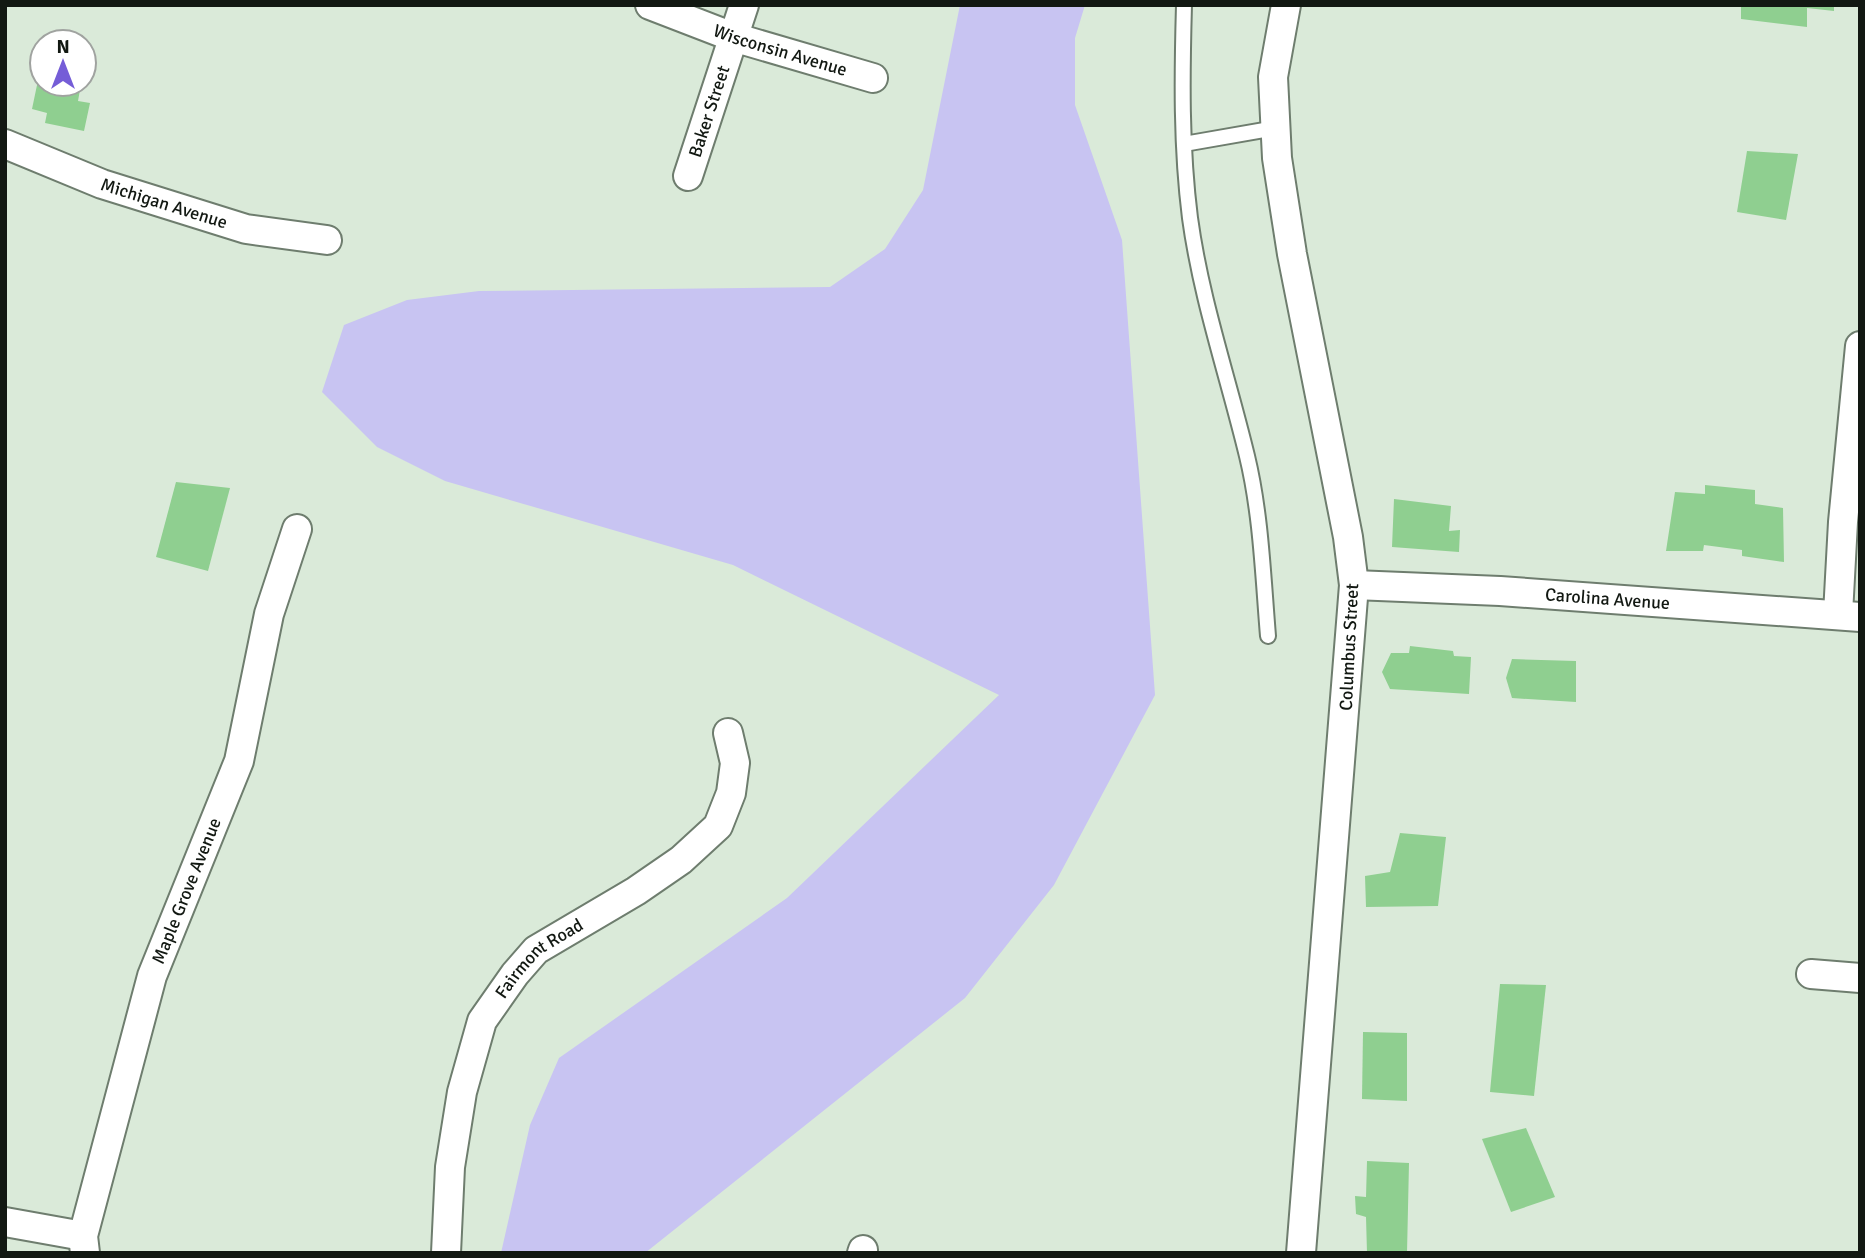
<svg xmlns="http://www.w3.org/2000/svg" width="1865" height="1258" font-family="Signika,sans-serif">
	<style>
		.green { fill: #c8c4f2 }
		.building { fill: #8fcf90 }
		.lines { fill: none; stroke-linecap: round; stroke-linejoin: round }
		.service-casing { stroke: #6e7d6e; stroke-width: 18 }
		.minor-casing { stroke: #6e7d6e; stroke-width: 32 }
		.service { stroke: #fff; stroke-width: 14 }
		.minor { stroke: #fff; stroke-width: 28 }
		.labels { text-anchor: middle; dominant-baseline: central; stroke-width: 6; stroke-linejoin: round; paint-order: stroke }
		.street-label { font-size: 18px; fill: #121812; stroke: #fff }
	</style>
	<rect width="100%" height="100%" fill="#daead9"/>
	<!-- green -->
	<polygon class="green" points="960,5 1085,5 1075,38 1075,105 1122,240 1155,695 1054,885 965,998 645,1253 501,1253 530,1125 559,1058 787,898 999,695 733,565 445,481 377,447 322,392 344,325 407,300 479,291 830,287 885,249 923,190"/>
	<!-- building -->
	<g class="building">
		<polygon points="1741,5 1834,5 1834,11 1807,8 1807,27 1741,19"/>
		<polygon points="41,66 42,84 81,84 78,101 90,103 84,131 45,123 47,113 32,109"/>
		<polygon points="1747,151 1798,154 1786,220 1737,212"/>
		<polygon points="176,482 230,488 208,571 156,557"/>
		<polygon points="1705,485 1755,490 1755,504 1783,508 1784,562 1742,556 1742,550 1704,545 1703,551 1666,551 1675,492 1705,494"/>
		<polygon points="1394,499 1451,506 1449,531 1460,530 1459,552 1392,547"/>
		<polygon points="1410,646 1453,651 1454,656 1471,657 1469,694 1390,689 1382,672 1391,653 1409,653"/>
		<polygon points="1512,659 1576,661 1576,702 1512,698 1506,678"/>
		<polygon points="1400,833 1446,837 1438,906 1366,907 1365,876 1390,872"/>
		<polygon points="1500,984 1546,985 1534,1096 1490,1092"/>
		<polygon points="1363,1032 1407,1033 1407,1101 1362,1099"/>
		<polygon points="1526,1128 1555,1197 1511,1212 1482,1139"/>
		<polygon points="1367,1161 1409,1163 1407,1253 1367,1253 1366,1217 1356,1214 1355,1196 1366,1197"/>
	</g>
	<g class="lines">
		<defs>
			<g id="service">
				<path d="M1184,5C1182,76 1181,147 1190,218C1201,299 1228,377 1247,456C1261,514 1263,576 1268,636"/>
				<polyline points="1184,144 1276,128"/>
			</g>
			<g id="minor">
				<path id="s1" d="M650,5L733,37L873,78"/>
				<polyline points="1286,5 1273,77 1277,158 1292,254 1348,537 1354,585 1301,1253"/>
				<path id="s2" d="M5,144L102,184L246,229L327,240"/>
				<path id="s3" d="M688,176L744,5"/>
				<path id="s4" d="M1354,585L1500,591L1860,617"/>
				<polyline points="1838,614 1843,522 1860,346"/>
				<polyline points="1811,974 1860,978"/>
				<polyline points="5,1222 83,1236"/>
				<path id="s5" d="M85,1253L83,1236L152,976L239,761L269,614L297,529"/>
				<path id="s6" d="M446,1253L450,1167L462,1092L482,1021L515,974L536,950L636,891L681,860L718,826L731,793L735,763L728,733"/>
				<polyline points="862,1253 863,1250"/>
			</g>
		</defs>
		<!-- service casing -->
		<use href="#service" class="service-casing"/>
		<!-- minor casing -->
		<use href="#minor" class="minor-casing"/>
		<!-- service -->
		<use href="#service" class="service"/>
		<!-- minor -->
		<use href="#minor" class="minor"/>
	</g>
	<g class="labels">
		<!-- street labels -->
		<g class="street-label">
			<text stroke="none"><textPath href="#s1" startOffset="138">Wisconsin Avenue</textPath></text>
			<text stroke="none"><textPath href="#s3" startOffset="68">Baker Street</textPath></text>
			<text stroke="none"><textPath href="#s2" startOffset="170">Michigan Avenue</textPath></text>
			<text stroke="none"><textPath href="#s4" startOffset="254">Carolina Avenue</textPath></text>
			<text transform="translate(1349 647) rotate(-87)">Columbus Street</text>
			<text stroke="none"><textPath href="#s5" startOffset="378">Maple Grove Avenue</textPath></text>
			<text stroke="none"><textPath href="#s6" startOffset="322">Fairmont Road</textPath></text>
		</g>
	</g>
	<!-- border -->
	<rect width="1865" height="1258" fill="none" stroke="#121812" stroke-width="14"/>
	<!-- north arrow -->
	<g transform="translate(63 63)"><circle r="33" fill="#ffffff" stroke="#a0a3a0" stroke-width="2"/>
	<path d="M0-5L12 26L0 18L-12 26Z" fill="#755dd7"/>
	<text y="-10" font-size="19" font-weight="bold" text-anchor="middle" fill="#121812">N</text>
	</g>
</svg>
